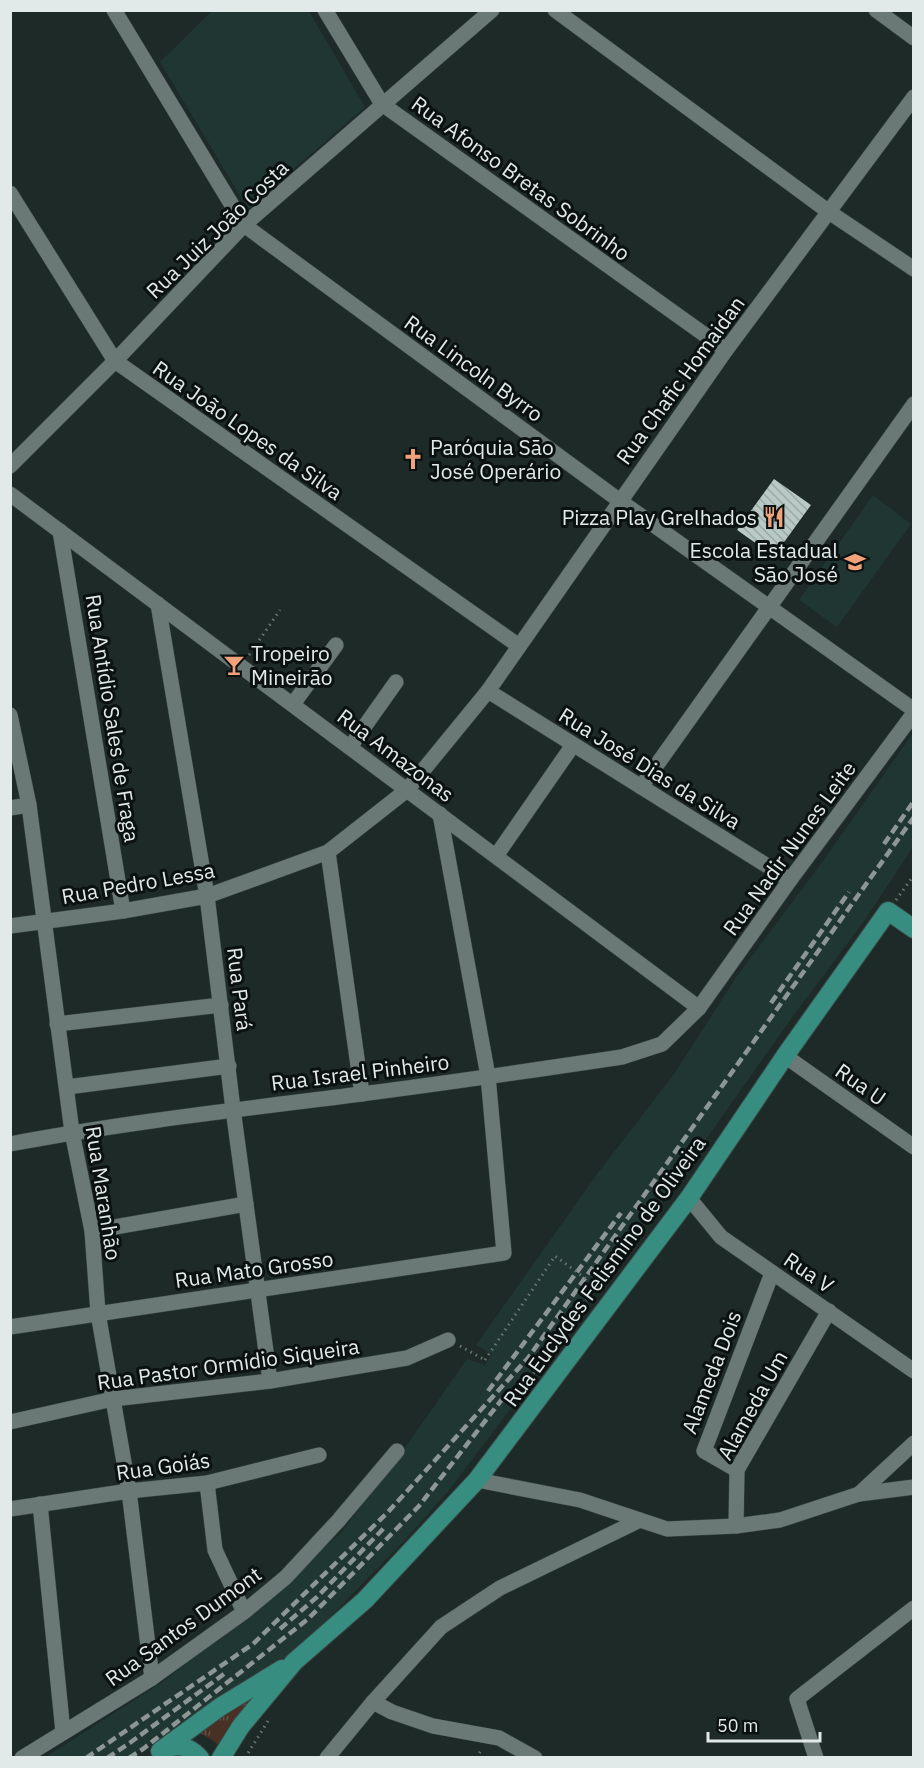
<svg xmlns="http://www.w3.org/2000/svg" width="924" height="1768" font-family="'IBM Plex Sans',sans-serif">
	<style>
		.built { fill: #203632 }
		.grass { fill: url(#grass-tufts) }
		.building { fill: url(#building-back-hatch) }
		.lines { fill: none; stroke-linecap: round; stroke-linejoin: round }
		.minor-casing { stroke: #3b4744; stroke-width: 16 }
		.major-casing { stroke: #3b4744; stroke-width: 20 }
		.path { stroke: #6a7673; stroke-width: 3; stroke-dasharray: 1.5 4.5; stroke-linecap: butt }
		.minor { stroke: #6a7976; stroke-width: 15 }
		.major { stroke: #368d80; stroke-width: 18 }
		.rail { stroke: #8c9694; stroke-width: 4.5; stroke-dasharray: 9 4.5; stroke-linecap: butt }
		.path-bridge { stroke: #6a7673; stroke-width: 3; stroke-dasharray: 1.5 4.5; stroke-linecap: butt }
		.labels { text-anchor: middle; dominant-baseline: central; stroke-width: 6; stroke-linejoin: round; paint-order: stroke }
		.street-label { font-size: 21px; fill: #e1eae8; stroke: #0b1110 }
		.poi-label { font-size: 21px; fill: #e1eae8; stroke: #0b1110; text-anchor: start }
	</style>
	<defs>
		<pattern id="grass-tufts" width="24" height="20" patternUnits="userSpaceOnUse" patternTransform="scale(1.5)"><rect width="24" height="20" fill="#483025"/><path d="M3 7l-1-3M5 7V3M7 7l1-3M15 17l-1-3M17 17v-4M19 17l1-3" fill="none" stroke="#624e45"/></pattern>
		<pattern id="building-back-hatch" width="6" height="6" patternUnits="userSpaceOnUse" patternTransform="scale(1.5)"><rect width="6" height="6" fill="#b9cac6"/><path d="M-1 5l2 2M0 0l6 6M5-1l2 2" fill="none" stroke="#9ca9a6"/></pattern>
	</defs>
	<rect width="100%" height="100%" fill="#1d2a27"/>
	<!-- built -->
	<g class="built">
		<polygon points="212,11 309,11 365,107 248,209 160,62"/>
		<polygon points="873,495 911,524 837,627 799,600"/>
		<polygon points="913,733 913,847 865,920 796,1012 610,1275 520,1384 518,1390 521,1395 450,1489 407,1538 302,1646 270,1668 130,1757 44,1758 164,1681 235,1624 341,1533 404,1449 467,1359 485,1365 492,1354 476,1345 597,1174 674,1074 737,976 823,861"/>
	</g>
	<!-- grass -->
	<polygon class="grass" points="257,1695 221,1749 215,1742 197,1731"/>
	<!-- building -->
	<polygon class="building" points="774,479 811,505 774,556 737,530"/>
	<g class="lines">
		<defs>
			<g id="minor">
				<polyline points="114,10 244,225 620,501 914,710"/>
				<polyline points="325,10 382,104 726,350"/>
				<polyline points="555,10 829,212 914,269"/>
				<polyline points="876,10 914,38"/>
				<polyline points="10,193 115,361 519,646"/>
				<polyline points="10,466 115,361 244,225 492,10"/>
				<polyline points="10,494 699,1008"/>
				<polyline points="60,531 123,911"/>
				<polyline points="158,604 207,896 233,1109 270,1381"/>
				<polyline points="488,691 790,880"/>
				<polyline points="293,704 336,645"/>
				<polyline points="10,715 29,805 72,1132 92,1231 98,1313 129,1491 152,1678"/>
				<polyline points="350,747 396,682"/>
				<polyline points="641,787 914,404"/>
				<polyline points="10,808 29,805"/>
				<polyline points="328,852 362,1094"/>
				<polyline points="496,856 573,745"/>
				<polyline points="10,926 123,911 207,896 328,852 407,790 488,691 726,350 914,97"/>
				<polyline points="57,1024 221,1005"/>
				<polyline points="785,1056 914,1147"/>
				<polyline points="67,1087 229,1066"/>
				<path d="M10,1144C127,1122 244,1109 361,1094C448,1083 535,1070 622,1057L662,1044L699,1008L790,880L914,713"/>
				<polyline points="689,1198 721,1237 914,1371"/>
				<polyline points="92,1231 246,1204"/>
				<polyline points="10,1327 504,1253 488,1076 440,814"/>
				<polyline points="10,1422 113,1399 270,1381 407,1358 448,1340"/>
				<polyline points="737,1470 704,1451 772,1273"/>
				<polyline points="477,1480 580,1500 667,1529 736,1526 780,1520 859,1494 914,1487"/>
				<polyline points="207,1483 215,1550 244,1612"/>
				<polyline points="859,1494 914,1443"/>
				<polyline points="40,1504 63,1732"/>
				<polyline points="10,1509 129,1491 207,1483 319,1455"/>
				<polyline points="736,1526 737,1470 829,1311"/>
				<polyline points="373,1702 392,1712 433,1726 499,1738 535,1758"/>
				<polyline points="22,1758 152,1678 244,1612 286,1577 338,1521 397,1451"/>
				<polyline points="327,1758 373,1702 441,1627 500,1588 640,1520"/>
				<polyline points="816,1758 797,1699 914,1608"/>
			</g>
			<g id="major">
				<path d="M165,1749C179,1743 190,1747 200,1758"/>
				<polyline points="160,1751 220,1707 282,1669"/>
				<polyline points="221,1758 241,1726 294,1662 365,1600 477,1480 689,1198 785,1056 888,911 914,929"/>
			</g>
		</defs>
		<!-- minor casing -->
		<use href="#minor" class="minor-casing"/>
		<!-- major casing -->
		<use href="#major" class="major-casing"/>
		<!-- path -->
		<g class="path">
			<polyline points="249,655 280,610"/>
			<polyline points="896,900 914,875"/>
			<polyline points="460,1346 485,1360"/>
			<polyline points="245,1758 268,1721"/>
			<polyline points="476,1758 482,1749"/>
		</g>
		<!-- minor -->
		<use href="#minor" class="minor"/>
		<!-- major -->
		<use href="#major" class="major"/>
		<!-- rail -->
		<g class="rail">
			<polyline points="884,844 914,801"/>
			<polyline points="771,1003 849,892"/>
			<polyline points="488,1391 621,1213"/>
			<polyline points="280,1629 317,1597 385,1527"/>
			<polyline points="86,1758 253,1644 388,1512 528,1358 914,817"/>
			<polyline points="107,1758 131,1742 224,1674"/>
			<polyline points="129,1758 143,1749 308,1619 419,1506 503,1398"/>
		</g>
		<!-- path-bridge -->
		<polyline class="path-bridge" points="485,1360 555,1256 596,1286 523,1388"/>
	</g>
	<!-- icons -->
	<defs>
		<symbol id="church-bare" viewBox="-9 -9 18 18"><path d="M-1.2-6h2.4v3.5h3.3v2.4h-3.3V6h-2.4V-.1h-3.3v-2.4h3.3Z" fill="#f1a27b" stroke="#0b1110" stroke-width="2.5" paint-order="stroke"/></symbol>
		<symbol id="restaurant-bare" viewBox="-9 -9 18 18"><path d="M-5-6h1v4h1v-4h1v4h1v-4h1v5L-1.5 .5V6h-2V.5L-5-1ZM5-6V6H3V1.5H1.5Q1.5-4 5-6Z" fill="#f1a27b" stroke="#0b1110" stroke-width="2.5" paint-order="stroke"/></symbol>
		<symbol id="school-bare" viewBox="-9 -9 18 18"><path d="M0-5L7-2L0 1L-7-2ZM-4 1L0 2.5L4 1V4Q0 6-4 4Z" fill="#f1a27b" stroke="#0b1110" stroke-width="2.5" paint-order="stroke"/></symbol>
		<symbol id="bar-bare" viewBox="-9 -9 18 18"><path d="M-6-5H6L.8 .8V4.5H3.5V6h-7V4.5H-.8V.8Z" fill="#f1a27b" stroke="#0b1110" stroke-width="2.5" paint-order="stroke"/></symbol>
	</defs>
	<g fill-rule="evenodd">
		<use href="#church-bare" x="398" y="444" width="30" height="30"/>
		<use href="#restaurant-bare" x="759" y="502" width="30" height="30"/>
		<use href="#school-bare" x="840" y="547" width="30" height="30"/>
		<use href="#bar-bare" x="219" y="650" width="30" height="30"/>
	</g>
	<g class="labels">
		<!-- street labels -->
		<g class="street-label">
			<text transform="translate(521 178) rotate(36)">Rua Afonso Bretas Sobrinho</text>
			<text transform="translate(217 229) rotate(-44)">Rua Juiz João Costa</text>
			<text transform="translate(474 368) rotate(36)">Rua Lincoln Byrro</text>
			<text transform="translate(680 380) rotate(-54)">Rua Chafic Homaidan</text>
			<text transform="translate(248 430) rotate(35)">Rua João Lopes da Silva</text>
			<text transform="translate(113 718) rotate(81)">Rua Antídio Sales de Fraga</text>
			<text transform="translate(396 755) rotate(37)">Rua Amazonas</text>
			<text transform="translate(650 768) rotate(32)">Rua José Dias da Silva</text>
			<text transform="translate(789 848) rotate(-54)">Rua Nadir Nunes Leite</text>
			<text transform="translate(138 883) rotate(-10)">Rua Pedro Lessa</text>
			<text transform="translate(240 989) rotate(83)">Rua Pará</text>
			<text transform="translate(360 1072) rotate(-7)">Rua Israel Pinheiro</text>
			<text transform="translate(861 1084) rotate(35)">Rua U</text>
			<text transform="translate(104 1193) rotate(81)">Rua Maranhão</text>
			<text transform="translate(254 1269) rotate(-8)">Rua Mato Grosso</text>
			<text transform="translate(604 1271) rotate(-54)">Rua Euclydes Felismino de Oliveira</text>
			<text transform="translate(809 1272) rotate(34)">Rua V</text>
			<text transform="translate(228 1364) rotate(-8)">Rua Pastor Ormídio Siqueira</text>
			<text transform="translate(711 1372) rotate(-69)">Alameda Dois</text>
			<text transform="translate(752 1405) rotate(-61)">Alameda Um</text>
			<text transform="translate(163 1466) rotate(-8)">Rua Goiás</text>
			<text transform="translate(183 1626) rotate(-36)">Rua Santos Dumont</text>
		</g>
		<!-- poi labels -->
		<g class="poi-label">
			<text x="430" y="447">Paróquia São<tspan x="430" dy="24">José Operário</tspan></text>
			<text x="757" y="517" text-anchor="end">Pizza Play Grelhados</text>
			<text x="838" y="550" text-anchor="end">Escola Estadual<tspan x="838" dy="24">São José</tspan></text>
			<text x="251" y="653">Tropeiro<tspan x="251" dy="24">Mineirão</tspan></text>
		</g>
	</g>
	<!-- border -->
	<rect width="924" height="1768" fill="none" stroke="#e1eae8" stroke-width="24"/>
	<!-- scale -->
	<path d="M708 1732v9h112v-9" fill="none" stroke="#e1eae8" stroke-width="3"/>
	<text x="717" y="1732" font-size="18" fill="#e1eae8" stroke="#0b1110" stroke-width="4.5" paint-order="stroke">50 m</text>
</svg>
